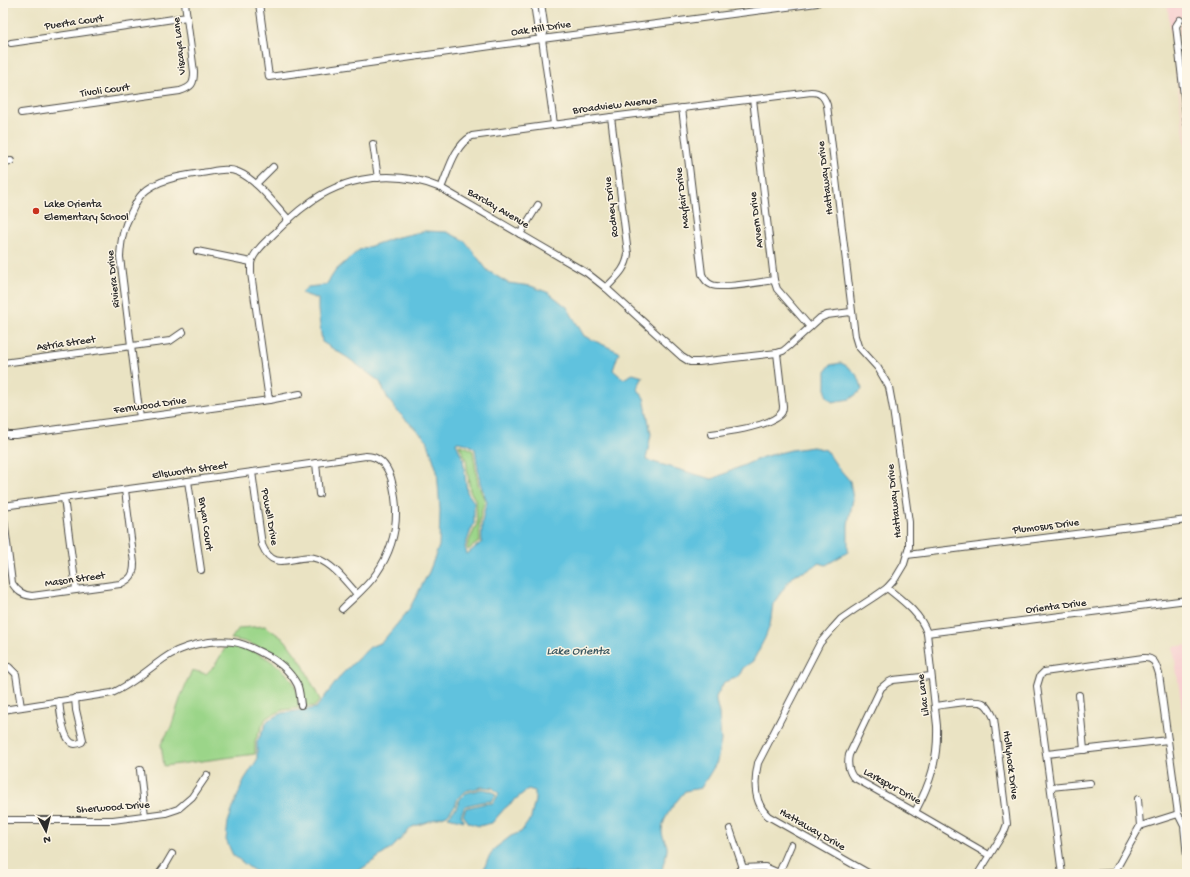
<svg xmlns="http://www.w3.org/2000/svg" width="1190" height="877" font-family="'Gochi Hand',sans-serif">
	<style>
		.built { fill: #f7cfd0 }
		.green { fill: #9bd589; stroke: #63805a }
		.water { fill: #60c2de; stroke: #467684; fill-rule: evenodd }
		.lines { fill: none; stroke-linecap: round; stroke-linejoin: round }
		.minor-casing { stroke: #484742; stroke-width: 8 }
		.minor { stroke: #fff; stroke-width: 6 }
		.poi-dot { fill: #c8321e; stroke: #fcf5e5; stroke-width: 1.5 }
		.labels { text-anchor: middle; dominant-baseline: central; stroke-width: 3; stroke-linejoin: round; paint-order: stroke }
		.street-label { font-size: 11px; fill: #2b2b2b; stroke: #fcf5e5 }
		.poi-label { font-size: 11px; fill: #2b2b2b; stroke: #fcf5e5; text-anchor: start }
		.water-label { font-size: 12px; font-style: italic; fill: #3b5861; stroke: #fcf5e5 }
	</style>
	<rect width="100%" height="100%" fill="#fcf5e5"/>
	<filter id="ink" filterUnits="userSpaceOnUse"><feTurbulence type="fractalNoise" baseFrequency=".025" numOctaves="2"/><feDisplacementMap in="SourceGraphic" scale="8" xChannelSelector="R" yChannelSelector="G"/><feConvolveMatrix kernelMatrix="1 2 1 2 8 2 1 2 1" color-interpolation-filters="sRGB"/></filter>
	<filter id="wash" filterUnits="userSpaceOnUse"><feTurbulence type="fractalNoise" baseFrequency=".012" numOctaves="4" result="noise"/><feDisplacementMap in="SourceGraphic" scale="16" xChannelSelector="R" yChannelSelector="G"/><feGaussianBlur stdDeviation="0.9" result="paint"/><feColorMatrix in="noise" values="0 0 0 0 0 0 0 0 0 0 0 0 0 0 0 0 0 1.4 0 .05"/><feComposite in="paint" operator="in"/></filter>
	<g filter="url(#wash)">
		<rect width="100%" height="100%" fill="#eae3c3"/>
		<!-- built -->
		<g class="built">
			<polygon points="1167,3 1187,3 1187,95 1186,95 1179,27 1183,19 1179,16 1173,27 1181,102 1187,142 1187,156"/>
			<polygon points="1187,645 1187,742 1173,647"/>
		</g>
		<!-- green -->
		<g class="green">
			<path d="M459,445L467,447L473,451L478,484L485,501C479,517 479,525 480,541L468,550L467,547L470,539L477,524L476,501L470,491L466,459Z"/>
			<path d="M265,626L285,640L302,663L320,700L315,706L305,707C303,700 303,690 299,683C287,660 257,642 231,639L239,628Z"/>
			<path d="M227,645C249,644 286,666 295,686C298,693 298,701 299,708L283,710L266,718L255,741V754L164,766L161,744L171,727L181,696L192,670L206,674L215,665Z"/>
		</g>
		<!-- water -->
		<g class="water">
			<path d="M425,231L447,232L465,241L488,271L508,283L531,286L549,293L567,307L584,336L619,352L613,370L623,379L633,374L643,377L637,388L644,398L651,434L646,460L712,479L763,457L791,450L813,447L826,450L837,466L850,481L853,499L848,525V552L826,565L819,563L807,571L795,574L791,578L773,604L770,625L765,638L753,661L743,668L740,674L736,678L724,682L716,697V701L719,713L721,741L717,762L701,788L685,791C676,802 662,817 662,832C662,838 668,843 667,850C666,858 662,864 662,874H482L487,861L494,849L511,836L521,832L531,818L535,800V791L528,789L504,809L492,823L479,826L469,823L463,815L466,808L482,804L493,803L499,794L493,788L482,787L465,791L458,798L455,806L447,815L412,827L392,848L354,874H260L250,868L233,855L226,840L228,822L236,800L244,780L257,760V742L268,720L283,713L316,708L342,674L370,647L382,642L408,611L429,572L439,546L440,510L437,471L427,440L398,412L388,399L380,382L348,358L322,342L318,310V299L301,293L308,287L326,285L336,270L359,250L394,238ZM458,442L468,444L475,449L480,483L487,502C482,517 481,525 482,542L467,554L465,547L471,530L474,524V502L467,492L463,459L456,443Z"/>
			<path d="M841,363C852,368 861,377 862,390L850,399L832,402L826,395V371L830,365Z"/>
			<polygon points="482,789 492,791 496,795 492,801 481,802 465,806 461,815 464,821 448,817 456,808 460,799 466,793"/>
		</g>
	</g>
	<g filter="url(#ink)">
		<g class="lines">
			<defs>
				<g id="minor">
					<polyline points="259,3 269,77 542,39 817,3"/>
					<polyline points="534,3 538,32 542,39"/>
					<polyline points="541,3 545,30 542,39 554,124"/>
					<polyline points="1180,20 1176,26 1187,123"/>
					<polyline points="11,43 187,17"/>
					<polyline points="753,99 774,280 777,289 810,327"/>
					<path d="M682,108L702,274C704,279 707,283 712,285C722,289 762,282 774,280"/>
					<path d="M21,113L180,91C192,87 194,84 194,72L185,3"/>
					<polyline points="373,144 378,178"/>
					<polyline points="3,162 11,161"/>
					<polyline points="256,184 273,167"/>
					<path d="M441,188C449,170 454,146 472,136L611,117L811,92C820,92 824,96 827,105L855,336L858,346L878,368L889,387L893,409L909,522V547L904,564L895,579L887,588L874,597L854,610L841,619L832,629L820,643L758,763C754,781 753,802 768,816L870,874"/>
					<polyline points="520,234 538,205"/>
					<polyline points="197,251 251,262"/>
					<path d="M606,288C616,277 626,270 628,254L611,117"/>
					<polyline points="3,363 170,341 183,332"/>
					<path d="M269,400L251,273C251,270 251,267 251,264C252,252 270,238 277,231C286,222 295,213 305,206C344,175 396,169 441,188L587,273L606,288L682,357L690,362H699L777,353L783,351L788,347L820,318L827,315L851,312"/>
					<path d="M140,418L120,257C121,240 123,228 131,213C134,207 137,199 142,194C157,179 181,176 201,173C212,172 227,167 238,172C256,179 275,205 289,220"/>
					<polyline points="3,433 9,435 15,435 269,400 300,394"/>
					<path d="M711,434C727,432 774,426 782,412C783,410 783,408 783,406L777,353"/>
					<polyline points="316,463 319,494"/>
					<path d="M252,472L262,545C275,576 296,551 318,559C334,565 346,582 357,594"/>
					<polyline points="188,481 201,570"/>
					<polyline points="64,498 76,589"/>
					<path d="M3,506L188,481L366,456C380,456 387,466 391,478C401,513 397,544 376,574C367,587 353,598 342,609"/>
					<path d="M3,511L12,583C17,591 22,595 32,596L120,584C131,579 134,575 134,563L125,490"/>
					<polyline points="907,555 1187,520"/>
					<path d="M887,588C903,601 920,613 927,633L937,726C938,760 931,782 915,812"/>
					<polyline points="927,633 1187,600"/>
					<polyline points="3,666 9,667 16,674 21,707"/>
					<path d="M931,676L893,680L887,683L881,688L849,755C847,764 848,770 853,777L915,812L989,855"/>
					<polyline points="1079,695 1084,750"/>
					<path d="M59,701C60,710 63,743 75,744C77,744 80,743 82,742L83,740L76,710L75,698"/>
					<path d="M935,706C945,705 974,699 983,703C988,705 991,712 994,718L1007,824L1004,832L978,874"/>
					<path d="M3,710L112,693C131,685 146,671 163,659C181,646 210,639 233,642C244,643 254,649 264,654C277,660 290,671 297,684C300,690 300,699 301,705"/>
					<polyline points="1047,754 1168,740"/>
					<polyline points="140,770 145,816"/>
					<polyline points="1051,787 1090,783"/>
					<polyline points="1138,799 1140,826"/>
					<polyline points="3,820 113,820 166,813 178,809 192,797 207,775"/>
					<polyline points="1140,826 1178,814"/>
					<polyline points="730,829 743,868"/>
					<polyline points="779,873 791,845"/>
					<polyline points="1114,873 1140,826"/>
					<polyline points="159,874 165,866 172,854"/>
					<polyline points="734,874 743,868 765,867 781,874"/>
					<path d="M1062,874L1037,686L1040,676L1044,672L1143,658C1155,657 1156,665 1159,674L1178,814L1184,826L1187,857"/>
					<polyline points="1092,874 1114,873 1115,874"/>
				</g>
			</defs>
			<!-- minor casing -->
			<use href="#minor" class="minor-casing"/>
			<!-- minor -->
			<use href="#minor" class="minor"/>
		</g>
	</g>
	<!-- markers -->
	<circle class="poi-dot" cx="36" cy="211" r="4"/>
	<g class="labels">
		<!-- street labels -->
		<g class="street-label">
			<text transform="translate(74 23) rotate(-8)">Puerta Court</text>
			<text transform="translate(541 29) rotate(-8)">Oak Hill Drive</text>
			<text transform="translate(180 46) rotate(-96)">Viscaya Lane</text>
			<text transform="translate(105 91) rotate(-8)">Tivoli Court</text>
			<text transform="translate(615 106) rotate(-7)">Broadview Avenue</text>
			<text transform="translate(826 178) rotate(-97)">Hattaway Drive</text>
			<text transform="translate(683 198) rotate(-97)">Mayfair Drive</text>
			<text transform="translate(612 207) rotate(-97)">Rodney Drive</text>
			<text transform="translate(498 209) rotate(30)">Barclay Avenue</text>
			<text transform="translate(757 220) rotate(-97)">Arvern Drive</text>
			<text transform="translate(114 279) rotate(-96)">Riviera Drive</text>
			<text transform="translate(66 344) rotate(-8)">Astria Street</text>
			<text transform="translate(150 406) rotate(-8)">Fernwood Drive</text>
			<text transform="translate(190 471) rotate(-8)">Ellsworth Street</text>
			<text transform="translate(895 501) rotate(-96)">Hattaway Drive</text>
			<text transform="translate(269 517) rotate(80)">Powell Drive</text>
			<text transform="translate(205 524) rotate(82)">Bryan Court</text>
			<text transform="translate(1046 527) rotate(-7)">Plumosus Drive</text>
			<text transform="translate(75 580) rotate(-8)">Mason Street</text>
			<text transform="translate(1056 607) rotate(-7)">Orienta Drive</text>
			<text transform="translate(924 695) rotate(-97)">Lilac Lane</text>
			<text transform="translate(1010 765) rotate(83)">Hollyhock Drive</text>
			<text transform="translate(892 787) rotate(29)">Larkspur Drive</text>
			<text transform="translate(113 808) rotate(-4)">Sherwood Drive</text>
			<text transform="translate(812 830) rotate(30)">Hattaway Drive</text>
		</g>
		<!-- poi labels -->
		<g class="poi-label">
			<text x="44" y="205">Lake Orienta<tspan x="44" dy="13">Elementary School</tspan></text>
		</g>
		<!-- water labels -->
		<g class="water-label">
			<text x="578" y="652">Lake Orienta</text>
		</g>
	</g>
	<!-- margin -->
	<rect width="1190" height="877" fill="none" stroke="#fcf5e5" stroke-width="16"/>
	<!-- north arrow -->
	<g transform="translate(46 831) rotate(173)" stroke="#fcf5e5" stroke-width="3" paint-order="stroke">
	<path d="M0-3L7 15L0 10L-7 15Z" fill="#2b2b2b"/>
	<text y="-6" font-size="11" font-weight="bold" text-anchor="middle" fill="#2b2b2b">N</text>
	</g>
</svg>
